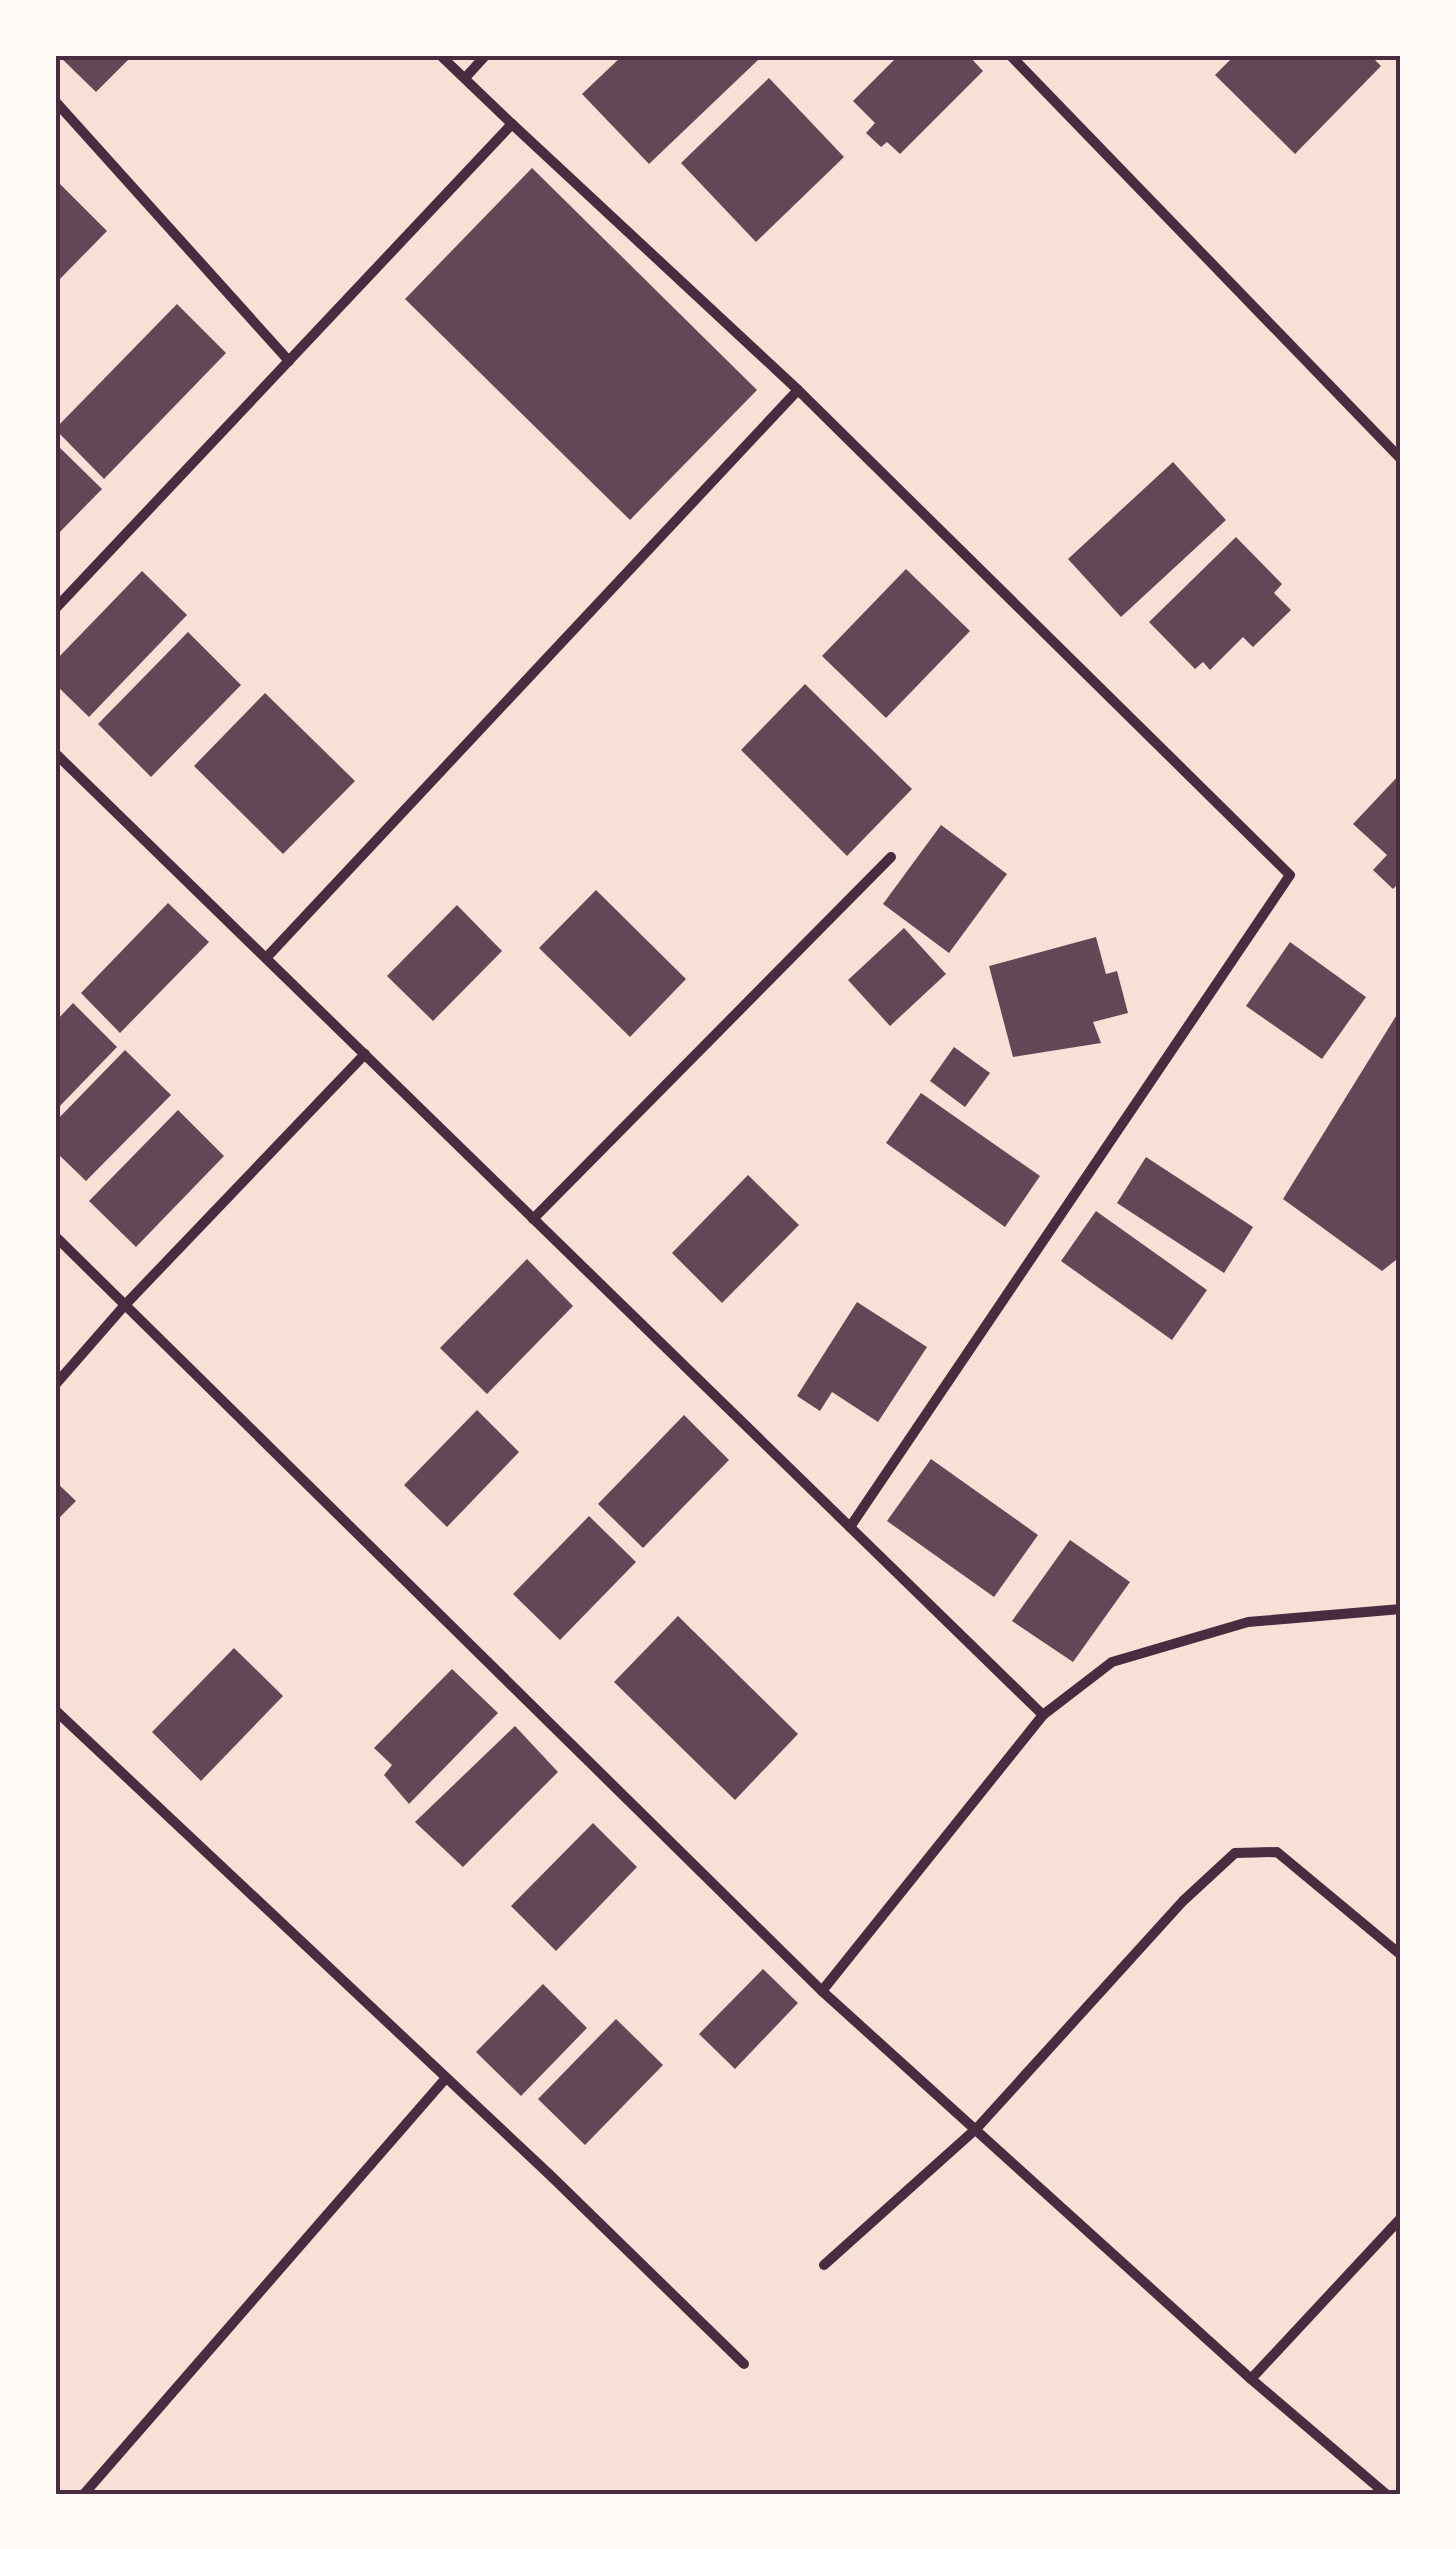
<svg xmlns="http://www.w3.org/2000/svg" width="1456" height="2549" font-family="'Libre Baskerville',serif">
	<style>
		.building { fill: #644757 }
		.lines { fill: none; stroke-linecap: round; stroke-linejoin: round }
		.minor { stroke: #4a2c40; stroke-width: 10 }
		.neatline { fill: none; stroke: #4a2c40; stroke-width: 4 }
	</style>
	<rect width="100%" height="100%" fill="#f7e1d7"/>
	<!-- building -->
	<g class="building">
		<polygon points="58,55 133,55 96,92"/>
		<polygon points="623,55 753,55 758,60 649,164 582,94"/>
		<polygon points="899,55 968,55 983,71 900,154 887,142 881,147 866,133 875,123 853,101"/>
		<polygon points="1235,55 1370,55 1381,66 1295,154 1215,75"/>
		<polygon points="769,78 844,157 756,242 681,163"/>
		<polygon points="532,168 757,390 630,520 405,299"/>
		<polygon points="60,184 107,231 55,284 55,189"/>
		<polygon points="177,304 226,353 104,479 55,429"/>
		<polygon points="55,443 102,489 55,537"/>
		<polygon points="1173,462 1226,520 1121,617 1068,559"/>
		<polygon points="1236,537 1282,584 1274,593 1291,610 1253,647 1243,637 1210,670 1203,662 1195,669 1149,622"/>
		<polygon points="906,569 970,631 886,718 822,656"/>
		<polygon points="142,571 187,615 89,717 55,684 55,661"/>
		<polygon points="188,632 241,685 151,777 98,724"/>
		<polygon points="805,684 912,789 847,856 741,750"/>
		<polygon points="265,693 355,781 283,854 194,766"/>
		<polygon points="1401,773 1401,881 1393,889 1373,870 1387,855 1353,824"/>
		<polygon points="941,825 1007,874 949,953 883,904"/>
		<polygon points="596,890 686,979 630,1037 539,948"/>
		<polygon points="168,903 209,942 120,1033 81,993"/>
		<polygon points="457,905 502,951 433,1021 387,976"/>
		<polygon points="904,928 946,974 890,1026 848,980"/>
		<polygon points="1096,937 1106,974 1117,971 1128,1013 1093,1022 1101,1043 1013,1057 989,966"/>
		<polygon points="1290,942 1366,997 1322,1059 1246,1006"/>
		<polygon points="73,1003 117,1047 55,1111 55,1022"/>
		<polygon points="1401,1008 1401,1256 1382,1271 1283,1199"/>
		<polygon points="954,1047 990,1073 965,1107 930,1081"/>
		<polygon points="125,1050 171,1095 86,1181 55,1151 55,1122"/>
		<polygon points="921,1093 1040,1176 1005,1227 886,1143"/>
		<polygon points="178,1110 224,1156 136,1247 89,1201"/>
		<polygon points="1146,1157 1253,1227 1224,1273 1117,1203"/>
		<polygon points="748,1175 799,1225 722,1303 672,1253"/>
		<polygon points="1096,1211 1207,1290 1172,1340 1061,1261"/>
		<polygon points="527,1259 573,1306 487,1394 440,1348"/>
		<polygon points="857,1302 927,1347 878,1422 832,1392 820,1411 797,1396"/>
		<polygon points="477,1410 519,1452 447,1527 404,1485"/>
		<polygon points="684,1415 729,1460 643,1548 598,1504"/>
		<polygon points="931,1459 1038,1535 994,1597 887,1521"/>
		<polygon points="55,1481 76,1501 55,1522"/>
		<polygon points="589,1516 636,1562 560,1640 513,1594"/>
		<polygon points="1070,1540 1130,1582 1073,1662 1012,1621"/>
		<polygon points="678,1616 798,1734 735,1800 614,1682"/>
		<polygon points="234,1648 283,1696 201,1781 152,1732"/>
		<polygon points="452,1669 498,1713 409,1804 384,1775 392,1765 374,1748"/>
		<polygon points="515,1726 558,1772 463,1867 415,1822"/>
		<polygon points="593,1823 637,1867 556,1951 511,1906"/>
		<polygon points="763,1969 798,2003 735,2069 699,2034"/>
		<polygon points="543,1984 587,2028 521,2096 476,2052"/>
		<polygon points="616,2019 663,2065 585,2145 538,2099"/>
	</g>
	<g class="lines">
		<!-- minor -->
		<g class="minor">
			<polyline points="440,55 512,124"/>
			<polyline points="1010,55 1401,459"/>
			<polyline points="465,78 486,55"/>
			<polyline points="55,101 289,361"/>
			<polyline points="798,390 1290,875 850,1527"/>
			<polyline points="55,609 512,124 798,390 266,958"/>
			<polyline points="55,753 1043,1715 1112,1662 1248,1622 1401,1609"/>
			<polyline points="533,1219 891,857"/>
			<polyline points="55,1236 822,1991"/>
			<polyline points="55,1385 124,1306 365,1054"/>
			<polyline points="55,1710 550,2175 744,2364"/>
			<polyline points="1043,1715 822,1991 1251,2379 1386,2494"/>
			<polyline points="824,2265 977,2128 1183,1901 1235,1853 1277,1852 1401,1955"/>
			<polyline points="1251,2379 1401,2218"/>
			<polyline points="84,2494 446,2078"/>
		</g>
	</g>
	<!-- border -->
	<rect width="1456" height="2549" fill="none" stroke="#fffaf5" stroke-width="115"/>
	<rect x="58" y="58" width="1340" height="2434" class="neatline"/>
</svg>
